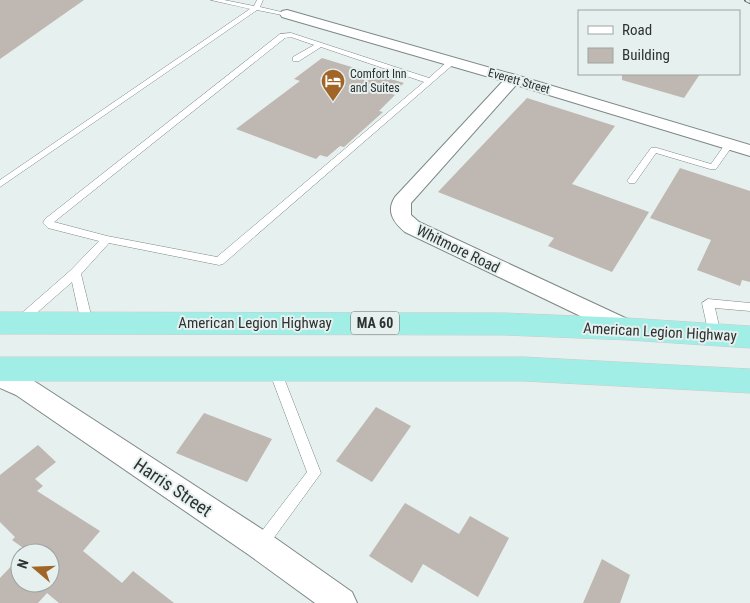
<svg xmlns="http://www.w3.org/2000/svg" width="750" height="603" font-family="'Roboto Condensed',sans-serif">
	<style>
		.building { fill: #bfb7b1 }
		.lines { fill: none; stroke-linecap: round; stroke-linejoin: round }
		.service-casing { stroke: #7e8887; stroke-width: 1 }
		.minor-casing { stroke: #7e8887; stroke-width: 2 }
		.trunk-casing { stroke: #c9cac9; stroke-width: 1 }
		.service { fill: #fff; fill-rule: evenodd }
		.minor { fill: #fff; fill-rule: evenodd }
		.trunk { fill: #a0eee6; fill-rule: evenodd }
		.rail-casing { stroke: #636968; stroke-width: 4 }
		.rail { stroke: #e5f0ef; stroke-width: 2.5; stroke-dasharray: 8; stroke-linecap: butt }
		.labels { text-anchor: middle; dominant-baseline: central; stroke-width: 4; stroke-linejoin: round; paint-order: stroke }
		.far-poi-label { font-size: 12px; fill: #2e3231; stroke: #e5f0ef; text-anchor: start }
		.far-street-label { font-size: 12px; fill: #2e3231; stroke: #e5f0ef }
		.shield { fill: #e5f0ef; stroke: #656b6a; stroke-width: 1 }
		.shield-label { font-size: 14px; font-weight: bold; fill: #2e3231 }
		.street-label { font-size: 15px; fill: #2e3231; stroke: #e5f0ef }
		.near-street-label { font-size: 18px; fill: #2e3231; stroke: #e5f0ef }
	</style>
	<rect width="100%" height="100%" fill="#e5f0ef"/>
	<!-- building -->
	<g class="building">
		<polygon points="0,0 84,0 0,59"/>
		<polygon points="322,58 404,83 392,94 395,95 379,111 383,112 344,147 340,146 327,157 320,155 316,159 236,129 300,81 294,79"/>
		<polygon points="622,74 700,74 684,98 622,80"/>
		<polygon points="527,98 615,126 572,184 649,212 612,272 548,246 554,238 438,192"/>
		<polygon points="680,168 750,191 750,282 742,280 740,286 697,270 711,240 650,218"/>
		<polygon points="376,407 411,426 372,482 336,461"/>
		<polygon points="204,413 272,439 247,482 176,453"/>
		<polygon points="38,445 56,462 35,479 43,486 37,491 100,531 83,551 122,583 133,571 174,603 59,603 47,593 38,603 0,603 0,578 20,557 20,583 50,583 50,553 23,553 26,550 12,540 15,537 0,522 0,475"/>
		<polygon points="405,503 459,534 470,516 509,538 478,597 423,564 412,583 369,556"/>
		<polygon points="602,559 630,575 620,603 583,603"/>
	</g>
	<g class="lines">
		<defs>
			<g id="service">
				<polygon points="211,0 224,0 254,6 257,0 263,0 260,7 290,14 287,16 257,10 0,187 0,180 250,9"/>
				<path d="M291,33L429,78L449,60L456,62L223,264L219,265L109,243L81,274L93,323L91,326H83L81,323L72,282L23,325H15L13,322L15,319L71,270L99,241L48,228L43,223L45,219L280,34ZM291,37L314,45L293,57V61H299L321,47L424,82L217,257L107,236L54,222L285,38Z"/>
				<polygon points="729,142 733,145 716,169 710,169 656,153 635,183 629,183 627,181 651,148 657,148 711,164 726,143"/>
				<polygon points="708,299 750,303 750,311 715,308 721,335 719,338 711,338 709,335 702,303"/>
				<polygon points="274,363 278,365 280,368 321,473 265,550 260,552 255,550 253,545 255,540 307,472 268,368 270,365"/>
			</g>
			<g id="minor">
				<path d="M287,10L519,76L750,145V156L516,85L411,203V215L419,222L636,323L640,329L636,335L628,338L620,335L405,232C393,222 386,211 395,197L503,81L282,17L280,14L282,11Z"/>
				<polygon points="0,367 34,381 271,535 352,592 357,603 315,603 249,555 16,395 0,388"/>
			</g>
			<g id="trunk">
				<polygon points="0,312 504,313 628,318 750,326 750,348 628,340 504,335 0,334"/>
				<polygon points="0,357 524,357 750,369 750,393 524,381 0,381"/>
			</g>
		</defs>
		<!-- service casing -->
		<use href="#service" class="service-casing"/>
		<!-- minor casing -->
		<use href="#minor" class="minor-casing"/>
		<!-- trunk casing -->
		<use href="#trunk" class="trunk-casing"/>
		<!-- service -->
		<use href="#service" class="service"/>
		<!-- minor -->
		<use href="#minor" class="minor"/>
		<!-- trunk -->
		<use href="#trunk" class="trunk"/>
		<defs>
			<polyline id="rail" points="746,0 750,2"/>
		</defs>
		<!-- rail casing -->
		<use href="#rail" class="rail-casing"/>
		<!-- rail -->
		<use href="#rail" class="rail"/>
	</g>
	<!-- icons -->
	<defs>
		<symbol id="hotel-pin" viewBox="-11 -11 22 30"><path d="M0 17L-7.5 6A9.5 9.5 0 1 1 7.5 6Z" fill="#a16527" stroke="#e5f0ef"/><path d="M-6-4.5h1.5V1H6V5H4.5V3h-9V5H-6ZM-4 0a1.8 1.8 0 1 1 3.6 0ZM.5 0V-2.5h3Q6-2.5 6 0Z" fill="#fff"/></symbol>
	</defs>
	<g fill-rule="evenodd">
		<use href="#hotel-pin" x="319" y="67" width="28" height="38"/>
	</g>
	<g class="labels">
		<!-- far-poi labels -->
		<g class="far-poi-label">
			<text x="350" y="74">Comfort Inn<tspan x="350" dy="14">and Suites</tspan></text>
		</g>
		<!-- far-street labels -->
		<g class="far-street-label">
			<text transform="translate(519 81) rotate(16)">Everett Street</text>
		</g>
		<!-- shield labels -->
		<rect class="shield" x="351" y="311.5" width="48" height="23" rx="4"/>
		<g class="shield-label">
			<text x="375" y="323">MA 60</text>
		</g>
		<!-- street labels -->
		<g class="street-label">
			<text transform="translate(458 249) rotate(26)">Whitmore Road</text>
			<text x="255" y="323">American Legion Highway</text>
			<text transform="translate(660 332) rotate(3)">American Legion Highway</text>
		</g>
		<!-- near-street labels -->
		<g class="near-street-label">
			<text transform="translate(173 487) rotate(34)">Harris Street</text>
		</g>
	</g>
	<!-- legend -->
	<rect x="578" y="10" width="162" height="65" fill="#e5f0ef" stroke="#9ca4a3"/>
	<rect x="588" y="26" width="25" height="8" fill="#ffffff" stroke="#9ca4a3"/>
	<text x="622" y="35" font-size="15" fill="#2e3231">Road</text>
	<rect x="588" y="48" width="25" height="15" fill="#bfb7b1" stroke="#9ca4a3"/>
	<text x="622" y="60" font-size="15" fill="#2e3231">Building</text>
	<!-- north arrow -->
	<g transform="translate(35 568) rotate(289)"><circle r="24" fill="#e5f0ef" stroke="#9ca4a3"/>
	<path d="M0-4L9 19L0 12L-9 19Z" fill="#a16527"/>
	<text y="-8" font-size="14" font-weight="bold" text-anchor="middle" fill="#2e3231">N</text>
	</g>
</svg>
